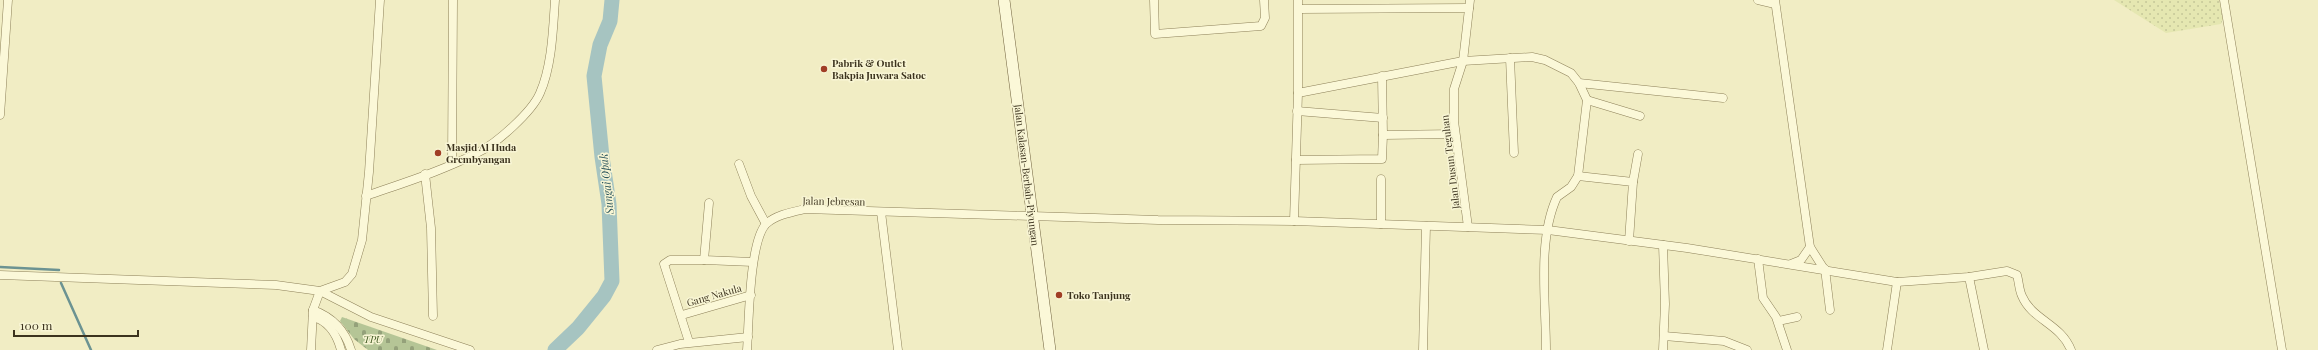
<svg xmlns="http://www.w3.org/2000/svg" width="2318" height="350" font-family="'Playfair Display',serif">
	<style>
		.farmland { fill: url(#farmland-dots) }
		.cemetery { fill: url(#cemetery-stones) }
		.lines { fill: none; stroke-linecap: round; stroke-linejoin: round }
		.stream { stroke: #6c9392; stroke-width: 2.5 }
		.river { stroke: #a6c4c1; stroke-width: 15 }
		.street-casing { stroke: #8d8059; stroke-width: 9 }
		.secondary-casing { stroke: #6f603c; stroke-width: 12 }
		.street { stroke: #fbf8d8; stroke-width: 8 }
		.secondary { stroke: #fbf8d8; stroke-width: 11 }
		.poi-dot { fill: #a03e25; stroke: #f8f5d4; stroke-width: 1.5 }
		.labels { text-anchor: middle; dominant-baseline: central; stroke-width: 3; stroke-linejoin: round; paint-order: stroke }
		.poi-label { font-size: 10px; font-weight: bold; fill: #3c331e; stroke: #f8f5d4; text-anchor: start }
		.street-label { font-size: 10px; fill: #3c331e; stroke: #f8f5d4 }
		.park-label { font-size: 10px; font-style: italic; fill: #415a23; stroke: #f8f5d4 }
		.water-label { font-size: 11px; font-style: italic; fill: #2c565d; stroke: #f8f5d4 }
	</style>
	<defs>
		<pattern id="farmland-dots" width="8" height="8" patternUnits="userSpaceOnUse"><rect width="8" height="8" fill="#e5e7b1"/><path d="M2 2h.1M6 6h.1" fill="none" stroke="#c5c798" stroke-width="1.8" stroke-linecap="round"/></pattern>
		<pattern id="cemetery-stones" width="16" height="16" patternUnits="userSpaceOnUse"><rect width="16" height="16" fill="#b5c596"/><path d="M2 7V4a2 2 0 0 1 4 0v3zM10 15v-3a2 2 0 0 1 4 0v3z" fill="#94a17a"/></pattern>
	</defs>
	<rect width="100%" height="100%" fill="#f1edc4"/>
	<!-- farmland -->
	<polygon class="farmland" points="2114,0 2219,0 2223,19 2221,24 2166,33"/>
	<!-- cemetery -->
	<polygon class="cemetery" points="342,317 437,350 368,350 354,339 340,321"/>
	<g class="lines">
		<!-- stream -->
		<g class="stream">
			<polyline points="0,267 59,270"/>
			<polyline points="61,283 91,350"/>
		</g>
		<!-- river -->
		<polyline class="river" points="555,350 578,328 604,296 612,281 609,204 602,157 594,76 600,45 610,21 612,0"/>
		<defs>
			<g id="street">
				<polyline points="1154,0 1155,34 1261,26 1265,18 1264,0"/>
				<polyline points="1758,0 1775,4"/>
				<polyline points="1775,0 1810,247 1824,269"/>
				<polyline points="2224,0 2282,350"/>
				<polyline points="1299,9 1469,8"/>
				<polyline points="1510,58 1514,153"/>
				<polyline points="1382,76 1383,135 1455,134"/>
				<polyline points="1579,83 1723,98"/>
				<path d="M1298,93L1463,61L1532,57L1545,60L1571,73L1579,83L1587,100L1578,176L1571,187L1557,197C1537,240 1546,302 1546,350"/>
				<polyline points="1587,100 1640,116"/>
				<polyline points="1297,111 1383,118"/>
				<polyline points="0,115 8,0"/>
				<polyline points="1296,160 1382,159 1383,135"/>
				<polyline points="452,164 453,0"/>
				<polyline points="739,164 751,196 766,224"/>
				<polyline points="425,174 431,228 433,316"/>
				<polyline points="1578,176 1633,182 1629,241"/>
				<polyline points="1381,179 1381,224"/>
				<polyline points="1633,182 1638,154"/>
				<path d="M366,196C403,183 442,171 477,153C496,144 532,112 540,93C552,66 553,29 555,0"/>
				<polyline points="709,203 704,260 753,262"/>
				<polyline points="881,212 898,350"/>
				<polyline points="1294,221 1298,93 1298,0"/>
				<polyline points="1468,227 1454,121 1454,89 1463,61 1470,0"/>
				<polyline points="1758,259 1763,298 1776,317 1787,350"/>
				<polyline points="1791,264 1801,260 1810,247"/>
				<polyline points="1825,269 1830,310"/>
				<polyline points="0,275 276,285 320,291 371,317 470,350"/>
				<polyline points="1969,277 1984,350"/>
				<polyline points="320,291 345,282 352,274 362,240 369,172 380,0"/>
				<path d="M313,310C332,317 345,330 351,350"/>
				<polyline points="682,315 751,295"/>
				<path d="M313,317C328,321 337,335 341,350"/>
				<polyline points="1778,321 1797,317"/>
				<polyline points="1664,336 1724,341 1747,350"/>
				<polyline points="689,342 664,264 670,260 704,260"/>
				<polyline points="311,350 313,310 320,291"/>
				<polyline points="657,350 680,344 748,337"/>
				<path d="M747,350C749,324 749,242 766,224C776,215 792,212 805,209L1158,220L1294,221L1548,230L1687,248L1897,282L1969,277L2007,271L2017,275C2019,282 2019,290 2022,296C2032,320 2061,324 2071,350"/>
				<polyline points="1423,350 1426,226"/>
				<polyline points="1663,350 1665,304 1663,245"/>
				<polyline points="1887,350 1897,282"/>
			</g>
			<polyline id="secondary" points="1004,0 1050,350"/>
		</defs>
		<!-- street casing -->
		<use href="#street" class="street-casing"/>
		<!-- secondary casing -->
		<use href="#secondary" class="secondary-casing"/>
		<!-- street -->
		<use href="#street" class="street"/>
		<!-- secondary -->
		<use href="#secondary" class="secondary"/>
	</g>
	<!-- markers -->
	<g class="poi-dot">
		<circle cx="824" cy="69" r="4"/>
		<circle cx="438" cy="153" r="4"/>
		<circle cx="1059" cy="295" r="4"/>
	</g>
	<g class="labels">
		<!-- poi labels -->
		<g class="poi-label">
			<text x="832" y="63">Pabrik &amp; Outlet<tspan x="832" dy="12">Bakpia Juwara Satoe</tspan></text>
			<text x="446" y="147">Masjid Al Huda<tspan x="446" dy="12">Grembyangan</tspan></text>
			<text x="1067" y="295">Toko Tanjung</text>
		</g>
		<!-- street labels -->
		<g class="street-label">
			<text transform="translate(1450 162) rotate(-97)">Jalan Dusun Teguhan</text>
			<text transform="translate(1027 175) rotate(83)">Jalan Kalasan-Berbah-Piyungan</text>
			<text transform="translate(834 201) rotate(1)">Jalan Jebresan</text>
			<text transform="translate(714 295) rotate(-16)">Gang Nakula</text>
		</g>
		<!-- park labels -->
		<g class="park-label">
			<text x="373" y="339">TPU</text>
		</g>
		<!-- water labels -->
		<g class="water-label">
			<text transform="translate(606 184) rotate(-96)">Sungai Opak</text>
		</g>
	</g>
	<!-- scale -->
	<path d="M14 330v6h124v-6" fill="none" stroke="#3c331e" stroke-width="2"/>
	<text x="20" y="330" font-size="12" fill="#3c331e" stroke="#f8f5d4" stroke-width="3" paint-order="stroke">100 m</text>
</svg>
